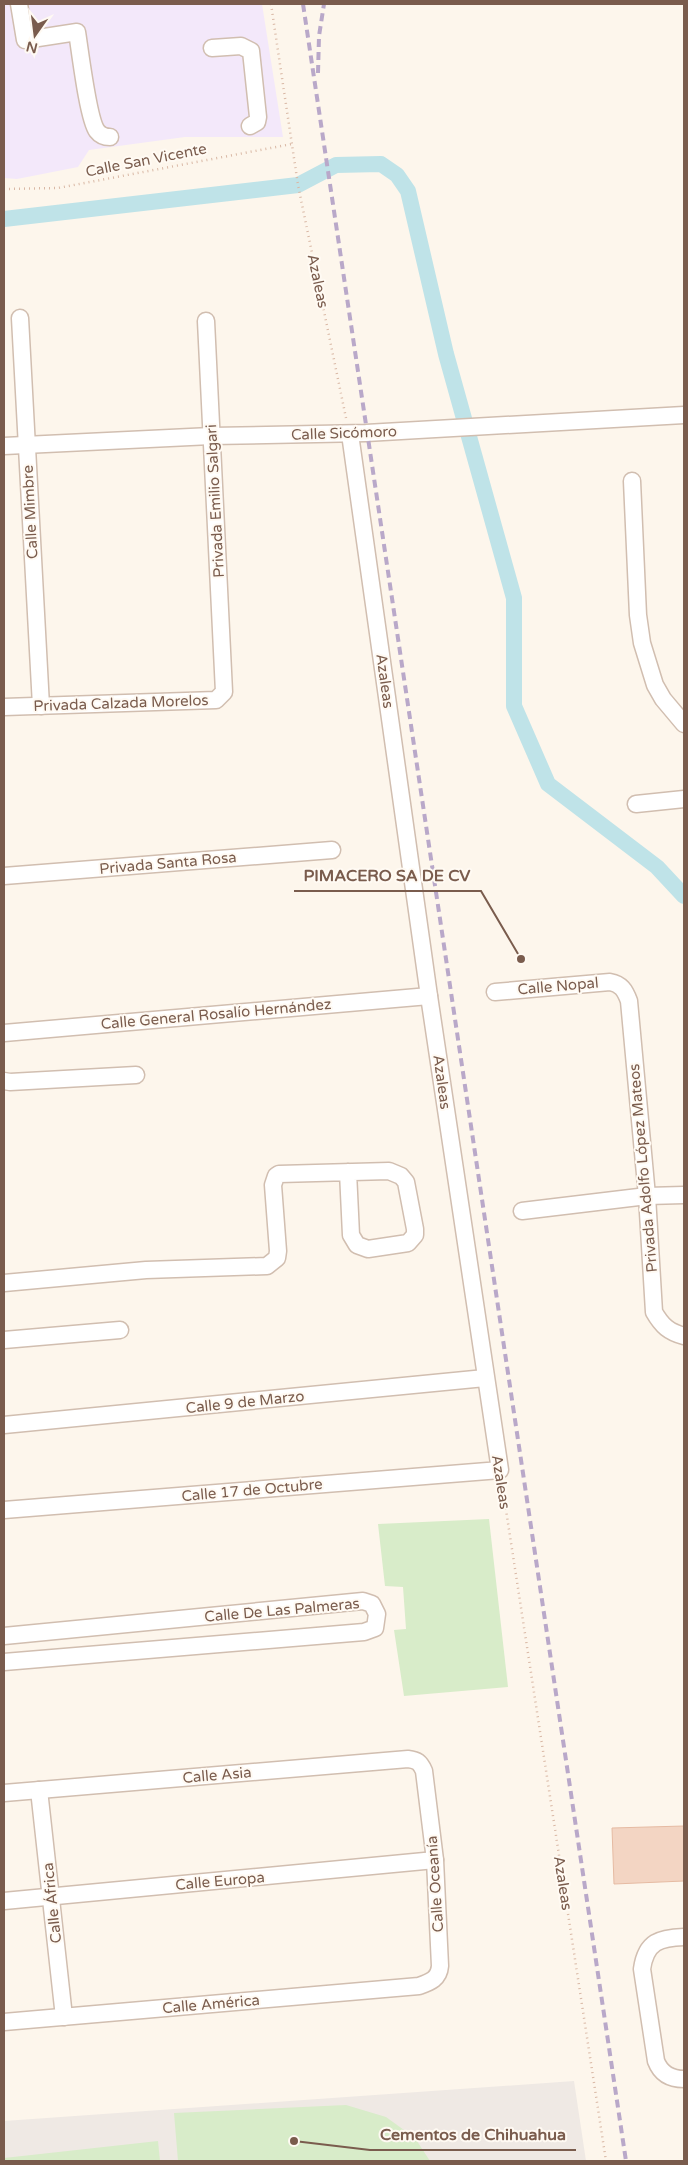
<svg xmlns="http://www.w3.org/2000/svg" width="688" height="2165" font-family="'Varela Round',sans-serif">
	<style>
		.industrial { fill: #efe9e4 }
		.education { fill: #f3e8fa }
		.green { fill: #d8ecc9 }
		.lines { fill: none; stroke-linecap: round; stroke-linejoin: round }
		.canal { stroke: #bfe3e8; stroke-width: 16 }
		.building { fill: #f3d5c3; stroke: #e6bba3 }
		.minor-casing { stroke: #d1beb0; stroke-width: 19 }
		.path { stroke: #d9b8a5; stroke-width: 2.5; stroke-dasharray: 1 4; stroke-linecap: butt }
		.minor { stroke: #fff; stroke-width: 16 }
		.rail { stroke: #b9a8c9; stroke-width: 4; stroke-dasharray: 8 5; stroke-linecap: butt }
		.labels { text-anchor: middle; dominant-baseline: central; stroke-width: 4; stroke-linejoin: round; paint-order: stroke }
		.street-label { font-size: 15px; fill: #7a5c4d; stroke: #fffaf3 }
		.leader { fill: none; stroke: #7a5c4d; stroke-width: 2 }
		.callout-dot { fill: #7a5c4d; stroke: #fffaf3; stroke-width: 2 }
		.callout-label { font-size: 16px; text-anchor: middle; font-weight: bold; fill: #7a5c4d; stroke: #fffaf3; stroke-width: 4; stroke-linejoin: round; paint-order: stroke }
	</style>
	<rect width="100%" height="100%" fill="#fdf6ec"/>
	<!-- industrial -->
	<polygon class="industrial" points="574,2081 586,2161 4,2161 4,2121"/>
	<!-- education -->
	<polygon class="education" points="4,4 262,4 283,137 185,137 89,150 78,167 17,179 4,178"/>
	<!-- green -->
	<g class="green">
		<polygon points="489,1519 508,1687 404,1696 394,1630 406,1629 403,1587 385,1586 378,1524"/>
		<polygon points="346,2105 386,2117 415,2138 430,2161 178,2161 174,2113"/>
		<polygon points="158,2141 160,2161 4,2161 4,2158"/>
	</g>
	<g class="lines">
		<!-- canal -->
		<polyline class="canal" points="4,219 298,185 336,165 381,164 397,175 408,191 446,354 514,598 514,706 548,784 657,867 684,896"/>
	</g>
	<!-- building -->
	<polygon class="building" points="684,1826 684,1881 614,1884 612,1828"/>
	<g class="lines">
		<defs>
			<g id="minor">
				<path d="M19,4L25,40L77,32C80,50 88,119 97,131C100,135 105,137 110,137"/>
				<polyline points="212,48 241,46 251,51 258,117 257,122 250,126"/>
				<polyline points="20,318 41,706"/>
				<polyline points="4,446 211,436 366,433 684,415"/>
				<polyline points="632,481 638,615 642,643 655,685 663,699 684,724"/>
				<polyline points="4,707 216,700 224,692 206,321"/>
				<polyline points="636,804 684,799"/>
				<polyline points="4,876 332,850"/>
				<path d="M495,992L610,982C621,984 625,990 629,1001L647,1196L654,1312C662,1326 669,1332 684,1336"/>
				<polyline points="4,1033 429,996"/>
				<polyline points="4,1081 10,1082 136,1075"/>
				<polyline points="522,1211 647,1196 684,1195"/>
				<polyline points="4,1283 146,1270 267,1266 277,1258 278,1251 273,1185 276,1176 279,1174 389,1171 401,1176 406,1182 415,1229 415,1235 408,1243 368,1249 357,1245 351,1235 348,1172"/>
				<polyline points="4,1340 120,1330"/>
				<polyline points="4,1425 485,1378"/>
				<polyline points="4,1510 500,1470 429,996 350,434"/>
				<polyline points="4,1636 363,1601 372,1604 377,1614 375,1628 364,1632 4,1662"/>
				<polyline points="39,1790 64,2017"/>
				<path d="M4,1793L408,1759C417,1760 420,1762 424,1771L435,1860L440,1966C439,1979 430,1982 419,1986L4,2022"/>
				<polyline points="4,1901 435,1860"/>
				<path d="M684,1937C660,1938 646,1941 642,1969L656,2061C661,2074 671,2079 684,2079"/>
			</g>
		</defs>
		<!-- minor casing -->
		<use href="#minor" class="minor-casing"/>
		<!-- path -->
		<g class="path">
			<polyline points="271,4 298,185 346,418"/>
			<polyline points="4,189 58,188 292,144"/>
			<polyline points="502,1484 606,2161"/>
		</g>
		<!-- minor -->
		<use href="#minor" class="minor"/>
		<!-- rail -->
		<g class="rail">
			<polyline points="303,4 626,2161"/>
			<polyline points="318,73 319,36 324,4"/>
		</g>
	</g>
	<g class="labels">
		<!-- street labels -->
		<g class="street-label">
			<text transform="translate(146 160) rotate(-11)">Calle San Vicente</text>
			<text transform="translate(318 281) rotate(78)">Azaleas</text>
			<text transform="translate(344 433) rotate(-2)">Calle Sicómoro</text>
			<text transform="translate(215 501) rotate(-93)">Privada Emilio Salgari</text>
			<text transform="translate(30 512) rotate(-93)">Calle Mimbre</text>
			<text transform="translate(385 681) rotate(82)">Azaleas</text>
			<text transform="translate(121 703) rotate(-2)">Privada Calzada Morelos</text>
			<text transform="translate(168 863) rotate(-5)">Privada Santa Rosa</text>
			<text transform="translate(558 986) rotate(-5)">Calle Nopal</text>
			<text transform="translate(216 1014) rotate(-5)">Calle General Rosalío Hernández</text>
			<text transform="translate(442 1082) rotate(82)">Azaleas</text>
			<text transform="translate(643 1168) rotate(-95)">Privada Adolfo López Mateos</text>
			<text transform="translate(245 1402) rotate(-6)">Calle 9 de Marzo</text>
			<text transform="translate(501 1482) rotate(81)">Azaleas</text>
			<text transform="translate(252 1490) rotate(-5)">Calle 17 de Octubre</text>
			<text transform="translate(282 1610) rotate(-5)">Calle De Las Palmeras</text>
			<text transform="translate(217 1775) rotate(-5)">Calle Asia</text>
			<text transform="translate(220 1881) rotate(-5)">Calle Europa</text>
			<text transform="translate(563 1883) rotate(81)">Azaleas</text>
			<text transform="translate(435 1884) rotate(-94)">Calle Oceanía</text>
			<text transform="translate(52 1903) rotate(-96)">Calle África</text>
			<text transform="translate(211 2004) rotate(-5)">Calle América</text>
		</g>
	</g>
	<!-- callouts -->
	<path class="leader" d="M521 959L481 891H294M294 2141L370 2150H576"/>
	<g class="callout-dot">
		<circle cx="521" cy="959" r="5"/>
		<circle cx="294" cy="2141" r="5"/>
	</g>
	<g class="callout-label">
		<text x="387" y="881">PIMACERO SA DE CV</text>
		<text x="473" y="2140">Cementos de Chihuahua</text>
	</g>
	<!-- border -->
	<rect width="688" height="2165" fill="none" stroke="#7a5c4d" stroke-width="10"/>
	<!-- north arrow -->
	<g transform="translate(35 35) rotate(194)" stroke="#fffaf3" stroke-width="4" paint-order="stroke">
	<path d="M0-4L9 19L0 12L-9 19Z" fill="#7a5c4d"/>
	<text y="-8" font-size="14" font-weight="bold" text-anchor="middle" fill="#7a5c4d">N</text>
	</g>
</svg>
